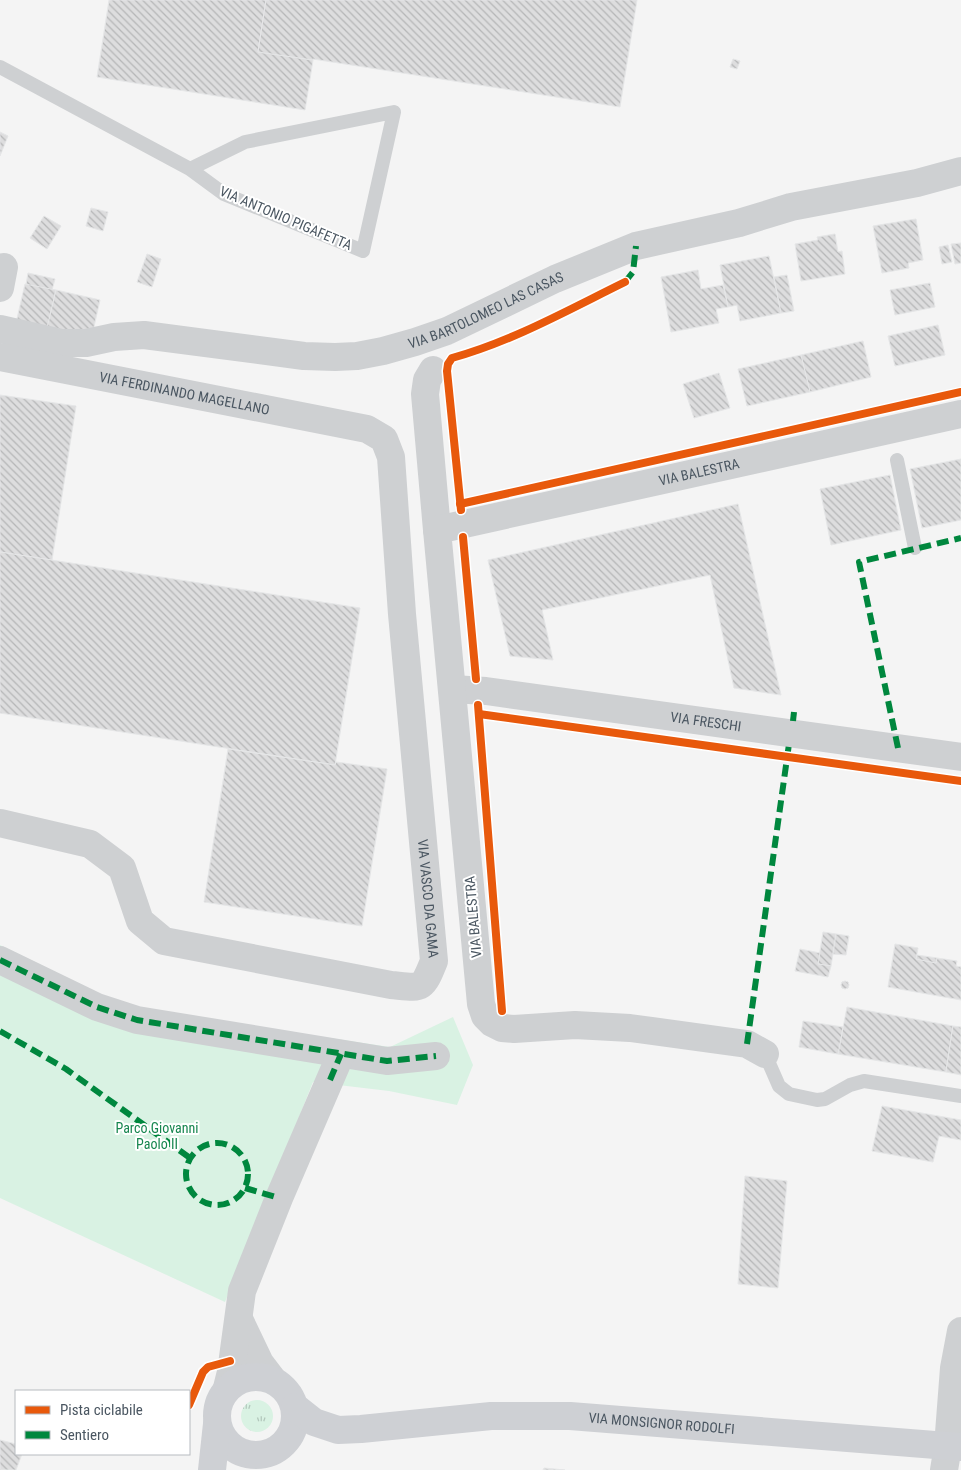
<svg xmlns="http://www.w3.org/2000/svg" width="961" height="1470" font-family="'Roboto Condensed',sans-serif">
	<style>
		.grass { fill: url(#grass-tufts) }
		.park { fill: #d9f2e3 }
		.building { fill: url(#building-back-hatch); stroke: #e5e6e7 }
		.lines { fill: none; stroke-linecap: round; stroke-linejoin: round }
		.lane { stroke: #ced0d2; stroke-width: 14 }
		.street { stroke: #ced0d2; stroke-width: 28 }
		.secondary { stroke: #ced0d4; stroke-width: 28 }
		.quiet { stroke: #00873e; stroke-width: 6; stroke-dasharray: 12 6; stroke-linecap: butt }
		.cycleway-casing { stroke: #fff; stroke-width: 11 }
		.cycleway { stroke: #e8590c; stroke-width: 8 }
		.labels { text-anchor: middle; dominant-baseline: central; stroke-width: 4; stroke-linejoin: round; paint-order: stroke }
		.street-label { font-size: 14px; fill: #4a5661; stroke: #fff }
		.park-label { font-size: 14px; fill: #17864f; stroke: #fff }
	</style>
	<defs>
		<pattern id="grass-tufts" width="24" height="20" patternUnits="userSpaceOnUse" patternTransform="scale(1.25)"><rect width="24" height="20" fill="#d9f2e3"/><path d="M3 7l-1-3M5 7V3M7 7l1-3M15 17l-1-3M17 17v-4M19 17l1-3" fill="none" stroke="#b2c7bb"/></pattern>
		<pattern id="building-back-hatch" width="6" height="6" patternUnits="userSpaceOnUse" patternTransform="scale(1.25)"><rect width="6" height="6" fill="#ddddde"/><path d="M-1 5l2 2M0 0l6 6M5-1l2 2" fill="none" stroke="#b5b6b7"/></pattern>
	</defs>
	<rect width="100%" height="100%" fill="#f4f4f4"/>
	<!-- grass -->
	<circle class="grass" cx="257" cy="1416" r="16"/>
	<!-- park -->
	<polygon class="park" points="0,945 129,1008 390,1047 453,1017 473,1065 457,1105 389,1091 313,1082 225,1302 0,1198"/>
	<!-- building -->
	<g class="building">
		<polygon points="109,0 266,0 258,52 313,60 305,110 97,77"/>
		<polygon points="266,0 637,0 620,107 313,59 313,60 258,52"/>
		<polygon points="733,59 740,61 737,69 730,67"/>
		<polygon points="0,132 8,136 0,156"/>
		<polygon points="91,208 108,212 103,231 86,226"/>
		<polygon points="44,216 61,226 47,249 30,238"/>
		<polygon points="916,219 923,260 908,263 909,268 882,273 873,226"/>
		<polygon points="835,234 838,252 842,251 845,274 801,281 795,244 818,240 817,237"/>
		<polygon points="961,243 961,263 955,264 951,244"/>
		<polygon points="948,245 952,262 942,264 939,247"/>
		<polygon points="147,254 161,259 152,287 137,282"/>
		<polygon points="769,256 781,313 740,321 737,305 728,307 720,265"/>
		<polygon points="698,270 701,289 723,285 728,307 716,309 719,323 671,332 661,277"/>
		<polygon points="28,273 55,279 52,290 26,285"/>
		<polygon points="787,275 794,311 781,313 774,277"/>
		<polygon points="930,283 935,307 895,315 890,290"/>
		<polygon points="25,284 56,290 47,330 16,323"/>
		<polygon points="56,290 100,300 91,340 46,332"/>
		<polygon points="938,325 945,355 895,366 888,336"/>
		<polygon points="863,341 871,377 810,392 801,355"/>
		<polygon points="801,355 810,392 747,406 738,369"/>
		<polygon points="719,373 730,408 694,418 683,384"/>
		<polygon points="0,395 76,406 52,560 0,552"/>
		<polygon points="961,459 961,520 922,528 910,469"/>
		<polygon points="890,475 901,530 831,545 820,489"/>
		<polygon points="738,504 781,695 734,688 710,575 542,610 553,660 510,656 488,560"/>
		<polygon points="0,552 360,608 335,765 0,713"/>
		<polygon points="228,749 335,765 336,762 387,769 362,926 204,902"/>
		<polygon points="823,932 836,934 831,966 818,964"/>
		<polygon points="836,934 849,936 846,955 833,954"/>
		<polygon points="895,944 918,948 916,959 936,963 937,958 957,961 956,966 961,967 961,1000 888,987"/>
		<polygon points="800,949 820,953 818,964 831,966 828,977 795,971"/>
		<polygon points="917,955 937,958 936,963 916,959"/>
		<circle cx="845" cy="985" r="4"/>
		<polygon points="847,1007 953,1026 946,1072 838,1054"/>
		<polygon points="803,1021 843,1027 838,1054 799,1047"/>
		<polygon points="953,1026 961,1027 961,1075 946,1072"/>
		<polygon points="882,1106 961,1120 961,1140 939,1136 933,1162 872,1151"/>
		<polygon points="745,1176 787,1181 778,1288 738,1284"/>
		<polygon points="0,1440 16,1444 16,1454 22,1454 16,1470 0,1470"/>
		<polygon points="544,1468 565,1470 543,1470"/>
	</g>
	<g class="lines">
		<!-- lane -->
		<g class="lane">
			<polyline points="0,67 190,169 224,194 363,251 394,112 245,142 190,169"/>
			<polyline points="897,460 915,548"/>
			<polyline points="765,1054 779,1086 789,1094 817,1100 825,1099 850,1085 864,1081 961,1096"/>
		</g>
		<!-- street -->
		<g class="street">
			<polyline points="0,288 4,267"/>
			<path id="s1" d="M0,329L61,343H86L114,337L144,335L304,356L335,357L357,356L383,351L415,342L447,331L555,279L636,246L739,223L791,207L917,183L961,171"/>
			<path id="s2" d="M0,357L367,429L384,439L391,457L402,614L434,961C422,991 422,988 391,985L164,941L140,921L122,868L90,844L0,823"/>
			<polyline points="433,370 427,380 425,394 437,530"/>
			<path id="s3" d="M452,689L486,691L961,757"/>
			<polyline points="0,960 97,1007 137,1020 387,1061 436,1056"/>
			<path id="s4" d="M765,1054L747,1044L630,1028L575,1025L514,1029L502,1028L492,1023L485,1016L481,1004L437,530L961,414"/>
			<polyline points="239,1319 260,1363 273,1380"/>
			<polyline points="227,1388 231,1372 242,1291 279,1198 341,1054"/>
			<polyline points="944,1470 948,1446 954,1368 961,1331"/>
		</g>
		<!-- secondary -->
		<g class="secondary">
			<circle cx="256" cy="1416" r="39"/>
			<path id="s5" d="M295,1407L314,1422L338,1430L361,1429L491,1416H570L961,1447"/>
			<polyline points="212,1470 217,1424"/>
		</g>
		<!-- quiet -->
		<g class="quiet">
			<polyline points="625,282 633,272 636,246"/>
			<polyline points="793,721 794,712"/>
			<polyline points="898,748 859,562 961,538"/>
			<polyline points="0,960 97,1007 137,1020 387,1061 436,1056"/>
			<polyline points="0,1031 66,1069 190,1158"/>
			<polyline points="747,1044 789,744"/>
			<polyline points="330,1080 341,1054"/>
			<circle cx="217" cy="1174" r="31"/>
			<polyline points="245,1188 279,1198"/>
		</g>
		<defs>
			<g id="cycleway">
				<polyline points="460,504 961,392"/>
				<path d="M461,510L447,371L448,364L452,358C513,341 568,310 625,282"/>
				<polyline points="463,537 476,679"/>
				<polyline points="478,705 502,1011"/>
				<polyline points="479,714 961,781"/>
				<polyline points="189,1405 203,1372 208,1367 230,1361"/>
			</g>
		</defs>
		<!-- cycleway casing -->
		<use href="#cycleway" class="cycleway-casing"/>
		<!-- cycleway -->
		<use href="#cycleway" class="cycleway"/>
	</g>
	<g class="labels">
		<!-- street labels -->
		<g class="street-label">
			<text transform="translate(286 218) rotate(23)">VIA ANTONIO PIGAFETTA</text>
			<text stroke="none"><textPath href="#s1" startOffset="498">VIA BARTOLOMEO LAS CASAS</textPath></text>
			<text stroke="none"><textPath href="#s2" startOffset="188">VIA FERDINANDO MAGELLANO</textPath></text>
			<text stroke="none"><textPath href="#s4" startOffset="1045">VIA BALESTRA</textPath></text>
			<text stroke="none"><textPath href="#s3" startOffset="256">VIA FRESCHI</textPath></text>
			<text stroke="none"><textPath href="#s2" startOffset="856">VIA VASCO DA GAMA</textPath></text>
			<text transform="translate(473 917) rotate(-95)">VIA BALESTRA</text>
			<text stroke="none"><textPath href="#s5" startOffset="374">VIA MONSIGNOR RODOLFI</textPath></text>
		</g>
		<!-- park labels -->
		<g class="park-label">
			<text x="157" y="1128">Parco Giovanni<tspan x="157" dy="16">Paolo II</tspan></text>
		</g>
	</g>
	<!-- legend -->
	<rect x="15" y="1390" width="175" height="65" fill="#ffffff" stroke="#b7bbc0"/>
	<rect x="25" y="1406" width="25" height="8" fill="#e8590c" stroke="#b7bbc0"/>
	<text x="60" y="1415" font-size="15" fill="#4a5661">Pista ciclabile</text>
	<rect x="25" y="1431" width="25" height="8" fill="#00873e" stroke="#b7bbc0"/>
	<text x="60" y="1440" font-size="15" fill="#4a5661">Sentiero</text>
</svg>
